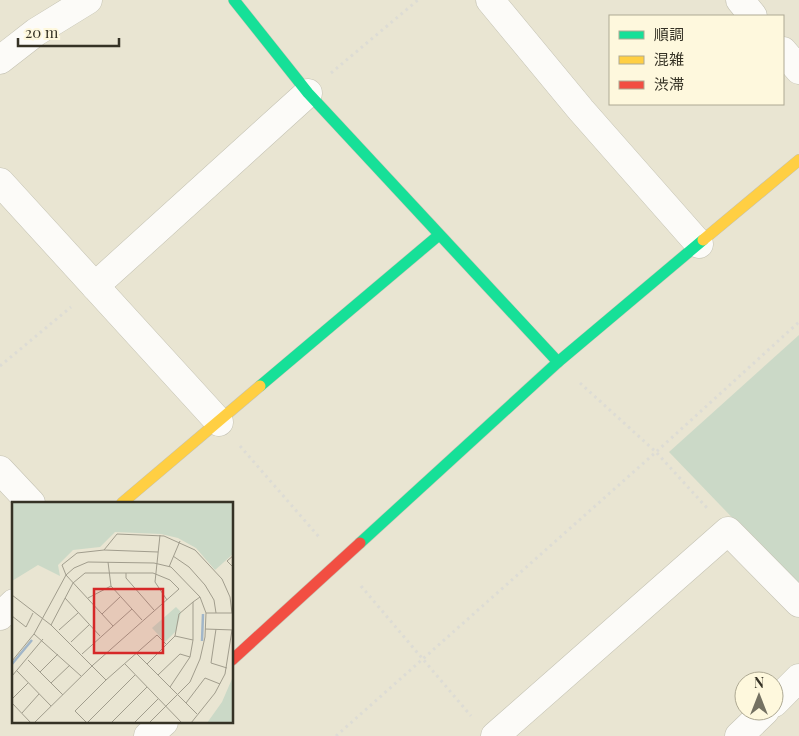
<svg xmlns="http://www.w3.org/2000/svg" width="799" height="736" font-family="'Playfair Display','Noto Sans JP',serif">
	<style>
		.green { fill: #cbd9c7 }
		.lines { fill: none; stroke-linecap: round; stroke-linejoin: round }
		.street-casing { stroke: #c4c2b3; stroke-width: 29 }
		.fast-casing { stroke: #c4c2b3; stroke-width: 12 }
		.slow-casing { stroke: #c4c2b3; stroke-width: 12 }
		.jam-casing { stroke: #c4c2b3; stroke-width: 12 }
		.path { stroke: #dddcd5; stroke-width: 3; stroke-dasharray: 2.5 4; stroke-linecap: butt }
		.street { stroke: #fcfbf8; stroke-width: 28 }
		.fast { stroke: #16e098; stroke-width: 11 }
		.slow { stroke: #ffcf43; stroke-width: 11 }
		.jam { stroke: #f24e42; stroke-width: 11 }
		.inset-river { fill: none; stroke: #a1b6c9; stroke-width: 2.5 }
		.inset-road { fill: none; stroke: #a19d8d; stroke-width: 1 }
		.view { fill: #d62828; fill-opacity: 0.15; stroke: #d62828; stroke-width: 2.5 }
		.inset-edge { fill: none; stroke: #353225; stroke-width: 2.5 }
	</style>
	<rect width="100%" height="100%" fill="#e9e5d2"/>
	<!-- green -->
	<polygon class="green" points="799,335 799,587 669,452"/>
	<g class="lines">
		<defs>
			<g id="street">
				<polyline points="490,0 581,110 699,244"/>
				<polyline points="740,0 753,16"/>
				<polyline points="783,51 799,70"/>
				<polyline points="0,60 36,32 88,0"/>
				<polyline points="0,182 219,422"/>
				<polyline points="95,286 308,93"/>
				<polyline points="0,470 31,503"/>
				<polyline points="0,616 14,603"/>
				<polyline points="774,703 799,678"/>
				<polyline points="148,736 164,722"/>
				<polyline points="495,736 728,531 799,603"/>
				<polyline points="739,736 765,711"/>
			</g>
			<g id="fast">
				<polyline points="234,0 308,93 558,362"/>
				<polyline points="260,386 439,235"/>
				<polyline points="360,543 558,362 703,240"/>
			</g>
			<g id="slow">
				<polyline points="703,240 799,160"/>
				<polyline points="122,503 260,386"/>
			</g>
			<polyline id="jam" points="232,660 360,543"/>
		</defs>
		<!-- street casing -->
		<use href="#street" class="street-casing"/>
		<!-- fast casing -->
		<use href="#fast" class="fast-casing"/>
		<!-- slow casing -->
		<use href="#slow" class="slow-casing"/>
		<!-- jam casing -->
		<use href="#jam" class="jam-casing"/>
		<!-- path -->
		<g class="path">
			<polyline points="331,73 418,0"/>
			<polyline points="0,366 71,307"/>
			<polyline points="580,383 656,452 707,508"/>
			<polyline points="240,446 319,537"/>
			<polyline points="361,586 471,716"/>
			<polyline points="336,736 656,452 799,322"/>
		</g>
		<!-- street -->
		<use href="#street" class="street"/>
		<!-- fast -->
		<use href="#fast" class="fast"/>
		<!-- slow -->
		<use href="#slow" class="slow"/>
		<!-- jam -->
		<use href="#jam" class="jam"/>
	</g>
	<!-- overview -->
	<g transform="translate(12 502)">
		<rect width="221" height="221" fill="#e9e5d2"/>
		<path d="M0,0H221V52L203,68L184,46L166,36L149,32L103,30L88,45L61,48L46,63L48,74L26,63L0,79ZM164,105L169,110L164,129L153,140L140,126ZM220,177L221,221H195L210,200Z" fill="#cbd9c7"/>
		<path class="inset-river" d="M190,139L191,112M0,162L20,138"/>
		<path class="inset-road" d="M148,33L143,80L155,98M92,48L146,50M222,53L215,59L222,66M161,54L177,65L193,83L202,98L204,111M96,60L99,84L130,118M157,65L168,39M114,71V76L142,108M0,93L39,123L61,81L73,71H141L158,78L167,87L81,163L22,221M53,96L88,134M76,96L99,84M194,111H222M90,112L108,95M0,114L14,125L21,111M39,123L94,178M101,124L54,73L50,63L65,51L92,48L105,32L152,34L183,48L210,77L218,95L220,111M193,127L222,128M204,127L199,161L215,166M47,128L66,111M22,132L69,174M181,138L163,134L167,112L181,100M59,140L77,123M124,151L174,201L193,176L208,182M70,152L120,107M16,158L51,193M0,159L22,132L54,73L62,66L76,60L142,61L159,65L188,95L194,111L193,135L188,157L178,180L137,221M113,162L170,221M135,162L163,134M5,169L39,204M28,170L46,152M146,173L168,152L178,155M0,174L31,137M39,181L58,163M158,185L178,155L181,138V100L188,95M0,197L16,181M0,201L19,221M174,201L185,212M10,211L27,192M75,221L63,209L94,178L145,133L155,143M75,221L123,173M99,221L135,185M122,221L146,197M179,221L203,191L213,172L220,128"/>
		<path class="view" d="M82,87H151V151H82Z"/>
		<rect width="221" height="221" class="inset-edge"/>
	</g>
	<!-- legend -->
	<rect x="609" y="15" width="175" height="90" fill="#fef8dd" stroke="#aea993"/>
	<rect x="619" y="31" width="25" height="8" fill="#16e098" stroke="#aea993"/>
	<text x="654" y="40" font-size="15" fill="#353225">順調</text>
	<rect x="619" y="56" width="25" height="8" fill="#ffcf43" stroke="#aea993"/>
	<text x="654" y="65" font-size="15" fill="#353225">混雑</text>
	<rect x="619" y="81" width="25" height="8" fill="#f24e42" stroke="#aea993"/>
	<text x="654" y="90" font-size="15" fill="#353225">渋滞</text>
	<!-- north arrow -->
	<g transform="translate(759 696)"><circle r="24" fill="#fef8dd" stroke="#aea993"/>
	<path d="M0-4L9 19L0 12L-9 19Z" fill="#747162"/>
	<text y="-8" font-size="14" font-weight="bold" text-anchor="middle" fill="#353225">N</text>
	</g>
	<!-- scale -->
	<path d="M18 38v8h101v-8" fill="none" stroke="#353225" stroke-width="2.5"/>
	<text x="25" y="38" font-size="15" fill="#353225" stroke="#fef8dd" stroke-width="4" paint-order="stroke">20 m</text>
</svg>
